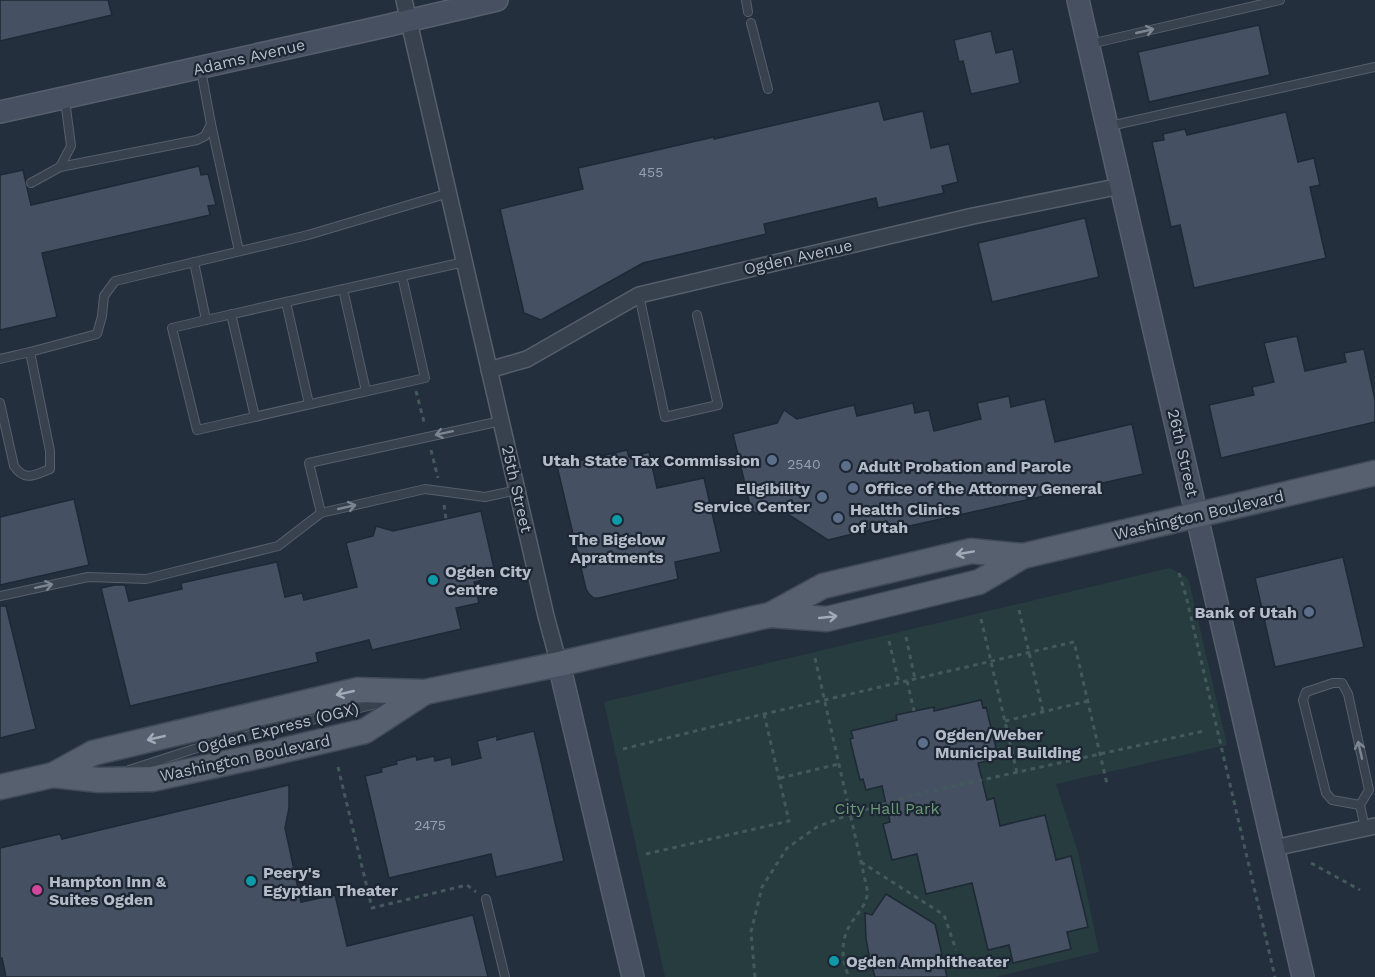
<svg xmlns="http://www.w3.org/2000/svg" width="1375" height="977" font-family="'Work Sans',sans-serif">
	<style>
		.green { fill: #263c3f }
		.building { fill: #455162; stroke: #1f2835; stroke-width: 1.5 }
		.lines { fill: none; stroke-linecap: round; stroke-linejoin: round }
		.lane-casing { stroke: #565f6c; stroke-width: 10 }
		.street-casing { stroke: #565f6c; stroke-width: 18 }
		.secondary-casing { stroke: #565f6c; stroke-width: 24 }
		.primary-casing { stroke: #414a57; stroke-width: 27 }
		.path { stroke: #44595c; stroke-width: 3; stroke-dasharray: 4.5 4.5; stroke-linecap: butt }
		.lane { stroke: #38414e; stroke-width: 8 }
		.street { stroke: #38414e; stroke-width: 15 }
		.secondary { stroke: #465061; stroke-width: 21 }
		.primary { stroke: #56606e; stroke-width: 24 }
		.oneway { stroke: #7c8592 }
		.oneway2 { stroke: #a1aab7 }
		.service-dot { fill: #5c6f8a; stroke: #1d2633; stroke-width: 2 }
		.culture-dot { fill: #0f9aa8; stroke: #1d2633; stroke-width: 2 }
		.hotel-dot { fill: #d1479c; stroke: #1d2633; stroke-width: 2 }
		.labels { text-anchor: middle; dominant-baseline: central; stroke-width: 4.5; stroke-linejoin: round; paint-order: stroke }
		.number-label { font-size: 14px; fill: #98a1af }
		.street-label { font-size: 16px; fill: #b4bcc9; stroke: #1d2633 }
		.poi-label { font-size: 16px; font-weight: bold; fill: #b4bcc9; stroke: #1d2633; text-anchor: start }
		.park-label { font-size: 16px; fill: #6b9a76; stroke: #1d2633 }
	</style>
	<rect width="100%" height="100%" fill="#242f3e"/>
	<!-- green -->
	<polygon class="green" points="1170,568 1186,577 1189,581 1227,745 1056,784 1078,852 1099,952 995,977 665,977 604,702"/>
	<!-- building -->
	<g class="building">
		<polygon points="0,0 108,0 112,15 0,41"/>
		<polygon points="1259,25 1270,75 1149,102 1138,52"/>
		<polygon points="991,31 996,53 1013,49 1020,83 971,94 963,61 959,62 954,40"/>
		<polygon points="879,101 884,120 923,111 931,148 949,144 958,182 942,186 944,193 878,208 876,198 764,224 766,234 643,263 541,320 524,313 500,209 583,189 578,168 714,137 714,139"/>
		<polygon points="1286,112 1298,162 1314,158 1320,185 1310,187 1326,258 1194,288 1180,225 1171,227 1152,142 1164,140 1163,134 1185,129 1187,135"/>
		<polygon points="199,166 201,175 208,174 216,205 208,206 210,215 42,253 57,317 0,330 0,175 23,170 31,205"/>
		<polygon points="1085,218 1099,277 992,302 978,243"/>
		<polygon points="1297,336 1305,371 1346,362 1344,353 1364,349 1375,400 1375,422 1221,458 1209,405 1254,395 1252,387 1274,382 1264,343"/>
		<polygon points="1009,396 1011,407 1045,399 1055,442 1132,424 1143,474 887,531 886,526 828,540 780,509 759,514 754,512 751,509 733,434 777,423 784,410 797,419 854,405 857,416 913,403 915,413 929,410 934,431 981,419 977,403"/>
		<polygon points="627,450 629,457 649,452 657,488 704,478 721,552 675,562 678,579 599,598 594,598 589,594 586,589 557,466"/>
		<polygon points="74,499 89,565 0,585 0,517"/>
		<polygon points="481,511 496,577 474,582 479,603 456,608 461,629 372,650 369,640 316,653 318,662 130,706 101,588 115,585 125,585 129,601 182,589 181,583 277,562 285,597 302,593 304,600 357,587 346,543 373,536 376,526 393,531"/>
		<polygon points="1343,557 1364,647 1275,667 1255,578"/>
		<polygon points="0,606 6,606 36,729 0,738"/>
		<polygon points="981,700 983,708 986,707 996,748 993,749 995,759 978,763 987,800 994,798 1000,826 1045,815 1056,860 1071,856 1088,927 1067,932 1071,949 1013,963 1009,945 988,950 972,883 926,894 917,854 892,860 883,824 890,822 882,786 866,790 863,779 860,780 850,739 853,738 851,731 897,720 896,715 934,707 934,711"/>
		<polygon points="534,731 564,861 496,877 491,854 389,878 365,776 382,772 381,768 397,764 396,761 416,756 417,760 434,756 435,761 451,757 452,765 481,758 477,741 497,736 497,740"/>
		<polygon points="289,785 289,808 285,828 301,902 335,895 347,946 473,915 488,977 6,977 2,958 0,958 0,848 60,834 62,839"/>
		<polygon points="886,894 935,924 947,977 875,977 870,960 866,939 865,913 872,915"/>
	</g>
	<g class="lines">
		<defs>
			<g id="lane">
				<polyline points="746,0 748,12"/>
				<polyline points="751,23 768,89"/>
				<polyline points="1090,44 1280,0"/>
				<polyline points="211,124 239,251"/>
				<polyline points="1110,126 1375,67"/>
				<polyline points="60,167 197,140 205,136 211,124 201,70"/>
				<polyline points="31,183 60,167 71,146 65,100"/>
				<polyline points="194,262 206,320"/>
				<polyline points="402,276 425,378 197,430 172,328 206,320 433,269 464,262"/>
				<polyline points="343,289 366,391"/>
				<polyline points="639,295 665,417 718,405 697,315"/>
				<polyline points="286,302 309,404"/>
				<polyline points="231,314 255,417"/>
				<polyline points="0,359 30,352"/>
				<path d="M0,403L14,466C25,482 34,475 50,469V451L30,352L97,334L102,316L104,296L115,281L308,235L449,193"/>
				<polyline points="501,421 309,463 321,513 425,489 485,497 517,490"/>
				<polyline points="0,596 88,577 146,579 278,546 321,513"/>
				<polyline points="129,770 194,749 392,700"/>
				<polyline points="1360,805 1332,800 1326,793 1303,700 1306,692 1333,683 1342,683 1348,694 1369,790 1360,805 1365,828"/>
				<polyline points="486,899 505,977"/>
			</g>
			<g id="street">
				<polyline points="404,0 546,616 559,664"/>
				<polyline points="489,370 527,359 639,295 973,216 1121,186"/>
				<polyline points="1274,848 1375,826"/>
			</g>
			<g id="secondary">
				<polyline points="1078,0 1303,977"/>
				<polyline points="0,112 377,28 497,0"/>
				<polyline points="559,664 633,977"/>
			</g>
			<g id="primary">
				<polyline points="770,615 827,619 979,582 1023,556 1375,473"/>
				<polyline points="53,775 99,780 152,779 268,754 365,731 425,692"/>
				<polyline points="0,787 53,775 93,753 358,690 425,692 559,664 756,618 770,615 823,586 971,551 1023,556"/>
			</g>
		</defs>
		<!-- lane casing -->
		<use href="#lane" class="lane-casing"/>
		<!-- street casing -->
		<use href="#street" class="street-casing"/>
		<!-- secondary casing -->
		<use href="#secondary" class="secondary-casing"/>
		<!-- primary casing -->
		<use href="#primary" class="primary-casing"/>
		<!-- path -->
		<g class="path">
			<polyline points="416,391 425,426"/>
			<polyline points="431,450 438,478"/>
			<polyline points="444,505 446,519"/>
			<polyline points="1179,573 1186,596 1275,977"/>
			<polyline points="1019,610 1043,712"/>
			<polyline points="981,619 1017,773"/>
			<polyline points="906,637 915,679"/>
			<polyline points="889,641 899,683"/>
			<path d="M815,658L868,893C864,908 860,910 852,922C840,939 841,959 849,977"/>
			<polyline points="907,681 914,711"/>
			<polyline points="1005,721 1088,701"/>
			<polyline points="1054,745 1059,764"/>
			<polyline points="623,749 764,714 1074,642 1107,784"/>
			<polyline points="338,767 372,908 467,885 476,892"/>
			<polyline points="780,778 839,764"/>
			<polyline points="646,854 789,821 764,714"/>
			<polyline points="861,862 944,915 956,950"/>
			<polyline points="1311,863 1360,890"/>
			<polyline points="755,977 751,932 762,887 787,848 817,827 851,814 914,795 1204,731"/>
		</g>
		<!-- lane -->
		<use href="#lane" class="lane"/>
		<!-- street -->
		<use href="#street" class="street"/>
		<!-- secondary -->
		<use href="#secondary" class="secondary"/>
		<!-- primary -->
		<use href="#primary" class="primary"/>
	</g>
	<!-- one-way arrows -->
	<defs><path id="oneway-shaft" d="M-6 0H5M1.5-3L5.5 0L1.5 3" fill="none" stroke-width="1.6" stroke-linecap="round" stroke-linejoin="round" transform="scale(1.5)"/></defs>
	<g class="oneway">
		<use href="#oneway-shaft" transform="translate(1145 31) rotate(-13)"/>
		<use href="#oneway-shaft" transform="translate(444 433) rotate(168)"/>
		<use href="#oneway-shaft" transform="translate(347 507) rotate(-13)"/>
		<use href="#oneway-shaft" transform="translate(44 586) rotate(-12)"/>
		<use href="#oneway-shaft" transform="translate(1360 750) rotate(-103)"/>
	</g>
	<g class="oneway2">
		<use href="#oneway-shaft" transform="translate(965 553) rotate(170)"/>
		<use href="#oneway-shaft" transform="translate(828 617) rotate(-6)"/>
		<use href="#oneway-shaft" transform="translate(345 693) rotate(167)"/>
		<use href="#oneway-shaft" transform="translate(156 738) rotate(167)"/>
	</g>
	<!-- markers -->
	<g class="service-dot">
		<circle cx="772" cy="460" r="6"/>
		<circle cx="846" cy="466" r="6"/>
		<circle cx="853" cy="488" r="6"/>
		<circle cx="822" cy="497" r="6"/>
		<circle cx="838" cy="518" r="6"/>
		<circle cx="1309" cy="612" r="6"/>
		<circle cx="923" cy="743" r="6"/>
	</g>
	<g class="culture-dot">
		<circle cx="617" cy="520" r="6"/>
		<circle cx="433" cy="580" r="6"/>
		<circle cx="251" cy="881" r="6"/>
		<circle cx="834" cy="961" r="6"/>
	</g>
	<circle class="hotel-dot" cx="37" cy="890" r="6"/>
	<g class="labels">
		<!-- number labels -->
		<g class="number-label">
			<text x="651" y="172">455</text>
			<text x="804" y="464">2540</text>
			<text x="430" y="825">2475</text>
		</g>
		<!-- street labels -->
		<g class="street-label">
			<text transform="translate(249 57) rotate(-13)">Adams Avenue</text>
			<text transform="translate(798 257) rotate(-13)">Ogden Avenue</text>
			<text transform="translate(1183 453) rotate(77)">26th Street</text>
			<text transform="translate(517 489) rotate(77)">25th Street</text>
			<text transform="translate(1199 515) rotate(-13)">Washington Boulevard</text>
			<text transform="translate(278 728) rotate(-14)">Ogden Express (OGX)</text>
			<text transform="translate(245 758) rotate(-12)">Washington Boulevard</text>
		</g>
		<!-- poi labels -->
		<g class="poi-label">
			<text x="760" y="460" text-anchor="end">Utah State Tax Commission</text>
			<text x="858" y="466">Adult Probation and Parole</text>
			<text x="810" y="488" text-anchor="end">Eligibility<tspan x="810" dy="18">Service Center</tspan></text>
			<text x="865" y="488">Office of the Attorney General</text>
			<text x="850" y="509">Health Clinics<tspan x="850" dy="18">of Utah</tspan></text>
			<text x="617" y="539" text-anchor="middle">The Bigelow<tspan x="617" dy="18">Apratments</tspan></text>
			<text x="445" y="571">Ogden City<tspan x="445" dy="18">Centre</tspan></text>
			<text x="1297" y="612" text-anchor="end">Bank of Utah</text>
			<text x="935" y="734">Ogden/Weber<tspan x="935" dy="18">Municipal Building</tspan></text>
			<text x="263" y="872">Peery's<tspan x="263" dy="18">Egyptian Theater</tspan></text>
			<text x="49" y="881">Hampton Inn &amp;<tspan x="49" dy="18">Suites Ogden</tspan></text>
			<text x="846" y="961">Ogden Amphitheater</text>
		</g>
		<!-- park labels -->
		<g class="park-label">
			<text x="887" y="808">City Hall Park</text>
		</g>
	</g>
</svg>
